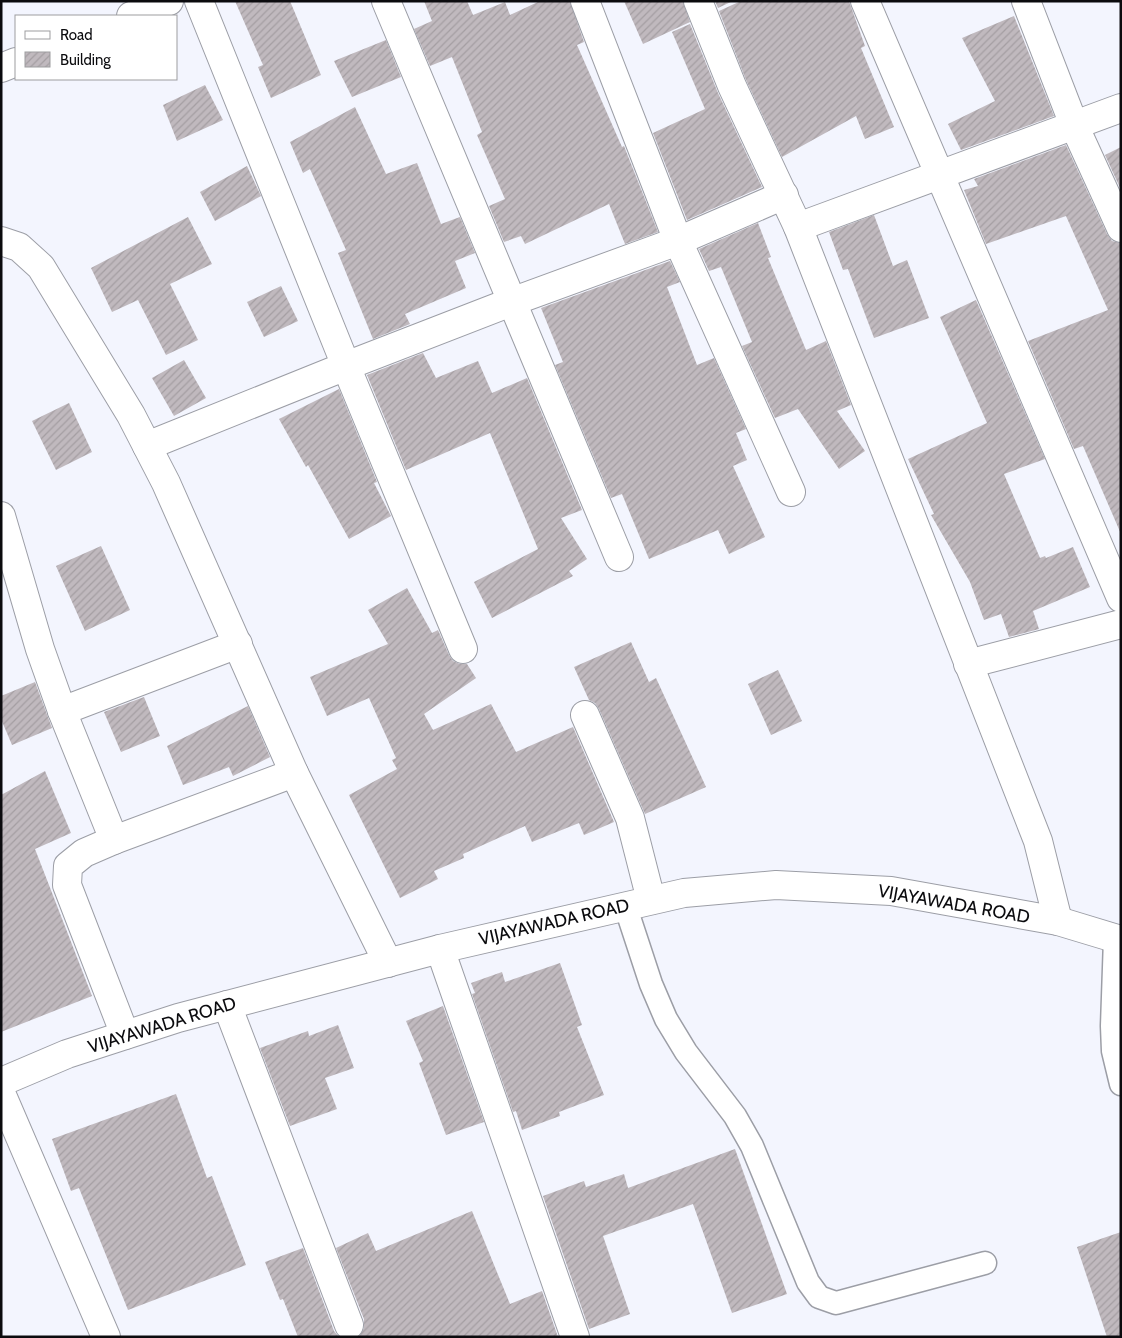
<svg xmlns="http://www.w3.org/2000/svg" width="1122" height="1338" font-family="Cabin,sans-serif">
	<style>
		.building { fill: url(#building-hatch) }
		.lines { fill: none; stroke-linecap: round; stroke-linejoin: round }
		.service-casing { stroke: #9c9ea6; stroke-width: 25 }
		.minor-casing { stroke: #9c9ea6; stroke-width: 30 }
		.secondary-casing { stroke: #9c9ea6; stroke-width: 30 }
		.service { stroke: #fff; stroke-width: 22 }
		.minor { stroke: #fff; stroke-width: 28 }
		.secondary { stroke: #fff; stroke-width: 28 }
		.labels { text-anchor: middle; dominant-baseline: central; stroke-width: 4; stroke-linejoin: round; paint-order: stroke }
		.street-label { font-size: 18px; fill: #0b0b0e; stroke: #fff }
	</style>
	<defs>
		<pattern id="building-hatch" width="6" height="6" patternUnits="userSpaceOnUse" patternTransform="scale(1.25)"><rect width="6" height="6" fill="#c0b9be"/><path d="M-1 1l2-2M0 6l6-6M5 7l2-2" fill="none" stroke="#a49ea2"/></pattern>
	</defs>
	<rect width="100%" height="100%" fill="#f3f5fe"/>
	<!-- building -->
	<g class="building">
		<polygon points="235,1 290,1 321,75 271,98 258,67 263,65"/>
		<polygon points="424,1 467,1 473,15 505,2 510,15 540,1 570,1 584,42 577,45 622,147 624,146 658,232 625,244 609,204 525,244 521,236 504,242 489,206 505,199 477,135 482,132 452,57 430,66 414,29 432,21"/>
		<polygon points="624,1 683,1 690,22 643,44"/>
		<polygon points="715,1 733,1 718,8"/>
		<polygon points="741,1 849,1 865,46 861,48 894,127 865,139 856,116 782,157 746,80 719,11"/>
		<polygon points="1014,16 1054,116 961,150 948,124 995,101 962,38"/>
		<polygon points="690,24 718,93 762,187 687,220 653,133 705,109 672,32"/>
		<polygon points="386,40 401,77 352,97 334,61"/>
		<polygon points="205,85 223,120 177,141 163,105"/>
		<polygon points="355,107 386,174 417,163 441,224 460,217 475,253 455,261 466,288 405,314 410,324 373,339 338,253 346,250 310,169 303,173 290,142"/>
		<polygon points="1066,145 1107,234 1112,241 1121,243 1121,534 1083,446 1074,449 1028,341 1108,310 1066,216 986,244 964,190 978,186 974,179"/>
		<polygon points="1121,147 1121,190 1105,155"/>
		<polygon points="247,166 261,196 215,221 200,192"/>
		<polygon points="874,215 893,266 907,260 929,318 874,338 848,269 843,270 829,232"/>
		<polygon points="188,217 212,264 170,284 198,340 166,355 138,300 112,312 91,268"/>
		<polygon points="758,223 771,257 768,258 806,350 826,341 851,405 837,411 865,451 839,469 798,409 775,418 742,346 752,342 721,267 709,271 699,249"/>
		<polygon points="670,261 680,282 667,287 697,365 714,358 746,429 736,433 747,460 733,466 765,537 729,554 718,530 649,559 622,494 611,498 555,365 563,362 541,308"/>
		<polygon points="281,286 298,321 264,337 247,302"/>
		<polygon points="976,300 1045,459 1004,474 1040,558 1045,556 1046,558 1073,547 1090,587 1033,611 1039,629 1009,637 1001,614 984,620 970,582 931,515 934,514 908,459 987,423 940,317"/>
		<polygon points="423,353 436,378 478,361 492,393 527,378 582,510 561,518 587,559 569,571 573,576 492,618 474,582 538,549 490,433 406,470 367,375"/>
		<polygon points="184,360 206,398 174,416 152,378"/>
		<polygon points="339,389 377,482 374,483 391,516 349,539 308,465 306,467 279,419"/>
		<polygon points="69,403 92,452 56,470 32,421"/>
		<polygon points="101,546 130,610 85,631 56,566"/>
		<polygon points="407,588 432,633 438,630 449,655 453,661 460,664 467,664 476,678 424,714 433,730 491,704 516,752 573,727 614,822 584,835 579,823 532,842 525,826 463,854 464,858 434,871 438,879 400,898 349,795 397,769 392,760 396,758 369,698 327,716 310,677 388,644 368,610"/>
		<polygon points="631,642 649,682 656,678 706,787 645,814 599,709 595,703 589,700 574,667"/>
		<polygon points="778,670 802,721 771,735 748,684"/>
		<polygon points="35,682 52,728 12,745 1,719 1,696"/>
		<polygon points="144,697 160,736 121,752 104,712"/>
		<polygon points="248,706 270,757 233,776 229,767 183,785 167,746"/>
		<polygon points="45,771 71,833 35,849 92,996 1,1032 1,795"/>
		<polygon points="560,963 582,1025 577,1027 604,1095 559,1112 560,1116 522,1130 516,1111 513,1112 472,994 475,993 471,983 502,972 505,982"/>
		<polygon points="443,1006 484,1122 446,1135 419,1063 423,1061 406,1021"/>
		<polygon points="338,1025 354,1068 325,1078 337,1109 290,1126 260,1048 308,1031 309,1036"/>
		<polygon points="176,1094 207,1178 212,1176 246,1265 128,1310 79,1188 71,1191 52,1139"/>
		<polygon points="735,1149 787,1294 732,1313 693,1204 603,1236 630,1314 589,1329 543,1196 584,1181 586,1187 624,1174 628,1188"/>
		<polygon points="472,1211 510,1304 542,1291 558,1337 359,1337 364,1328 364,1319 336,1248 368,1233 376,1251"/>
		<polygon points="1121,1232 1121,1337 1107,1337 1077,1247"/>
		<polygon points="303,1248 334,1331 339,1337 298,1337 283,1299 280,1300 265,1262"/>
	</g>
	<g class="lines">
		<defs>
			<g id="service">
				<polyline points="625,905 651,984 666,1019 686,1052 735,1116 752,1146 808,1282 819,1297 836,1303 985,1263"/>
				<polyline points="1115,939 1112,1026 1113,1051 1121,1084"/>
			</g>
			<g id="minor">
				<polyline points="199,1 346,366 463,649"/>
				<polyline points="386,1 619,557"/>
				<polyline points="585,1 678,241 791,492"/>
				<polyline points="698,1 732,86 798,227 1038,841 1058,921"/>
				<polyline points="865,1 1121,598"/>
				<polyline points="1026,1 1074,125 1121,228"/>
				<polyline points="131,16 169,1"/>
				<polyline points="1,68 16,62"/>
				<polyline points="798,227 1121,108"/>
				<polyline points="1,241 19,247 41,267 131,415 166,483 294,773 388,963"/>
				<polyline points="147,446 346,366 511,302 678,241 784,195"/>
				<polyline points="1,516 40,649 62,711 114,840"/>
				<polyline points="968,664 1121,624"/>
				<polyline points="62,711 238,644"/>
				<polyline points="585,715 630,818 651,900"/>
				<polyline points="440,949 575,1337"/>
				<polyline points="227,1005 349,1325"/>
				<polyline points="125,1035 67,885 68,866 84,853 114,840 294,773"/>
				<polyline points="1,1093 106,1337"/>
			</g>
			<polyline id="secondary" points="1,1082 67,1054 178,1018 440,949 684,893 776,885 891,891 1058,921 1121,940"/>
		</defs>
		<!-- service casing -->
		<use href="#service" class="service-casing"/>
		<!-- minor casing -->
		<use href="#minor" class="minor-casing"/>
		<!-- secondary casing -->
		<use href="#secondary" class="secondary-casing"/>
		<!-- service -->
		<use href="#service" class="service"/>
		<!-- minor -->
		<use href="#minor" class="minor"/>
		<!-- secondary -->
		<use href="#secondary" class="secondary"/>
	</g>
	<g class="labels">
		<!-- street labels -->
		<g class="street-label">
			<text transform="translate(954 904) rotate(10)">VIJAYAWADA ROAD</text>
			<text transform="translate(554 922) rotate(-13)">VIJAYAWADA ROAD</text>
			<text transform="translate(162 1025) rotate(-17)">VIJAYAWADA ROAD</text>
		</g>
	</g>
	<!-- border -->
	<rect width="1122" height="1338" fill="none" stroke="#0b0b0e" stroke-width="5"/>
	<!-- legend -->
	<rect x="15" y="15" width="162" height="65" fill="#ffffff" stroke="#9d9d9f"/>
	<rect x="25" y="31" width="25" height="8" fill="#ffffff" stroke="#9d9d9f"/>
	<text x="60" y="40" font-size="15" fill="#0b0b0e">Road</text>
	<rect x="25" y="52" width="25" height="15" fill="url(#building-hatch)" stroke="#9d9d9f"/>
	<text x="60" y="65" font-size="15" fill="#0b0b0e">Building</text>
</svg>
